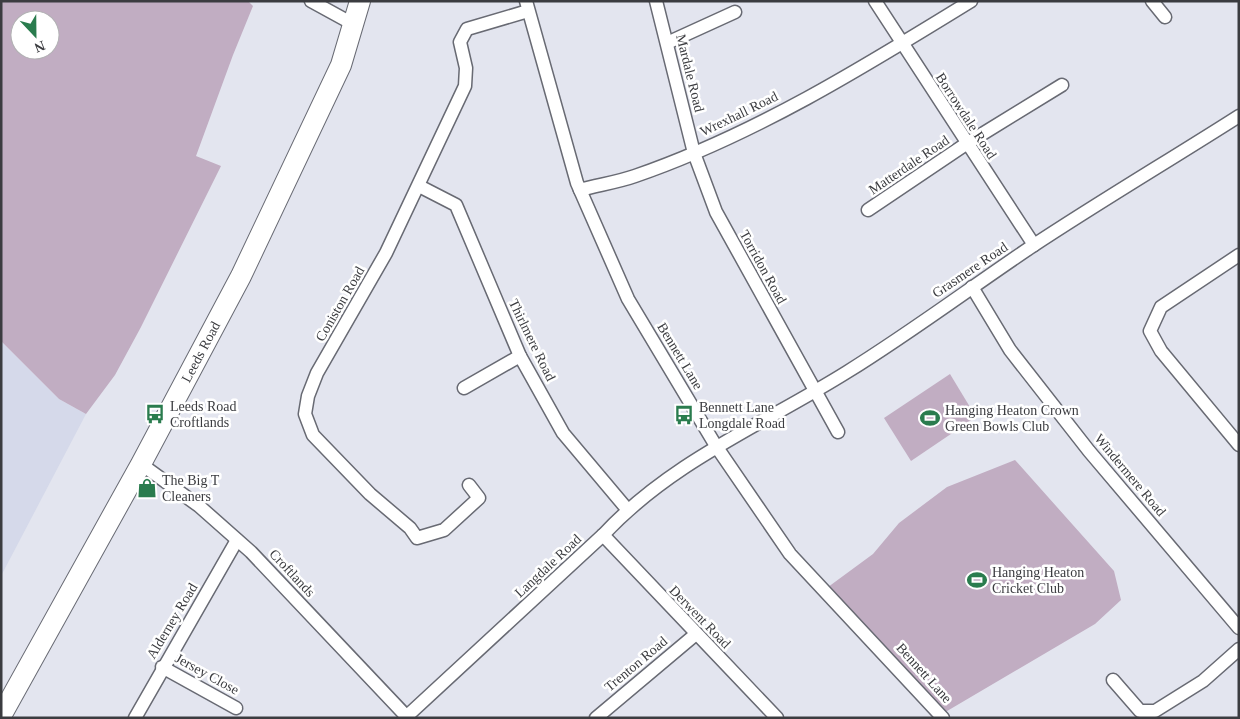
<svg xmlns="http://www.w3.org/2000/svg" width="1240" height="719" font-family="Georgia,serif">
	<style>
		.built { fill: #d5d9ea }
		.green { fill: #c1adc2; fill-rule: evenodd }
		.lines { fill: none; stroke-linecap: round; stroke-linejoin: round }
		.minor-casing { stroke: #686a73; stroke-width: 15 }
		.primary-casing { stroke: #686a73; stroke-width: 22 }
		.minor { stroke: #fff; stroke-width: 12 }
		.primary { stroke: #fff; stroke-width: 20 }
		.labels { text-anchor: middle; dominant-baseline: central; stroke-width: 5; stroke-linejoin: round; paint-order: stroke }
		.street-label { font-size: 14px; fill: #3b3c40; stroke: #fff }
		.poi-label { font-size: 14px; fill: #3b3c40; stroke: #fff; text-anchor: start }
	</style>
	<rect width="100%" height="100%" fill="#e3e5ef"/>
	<!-- built -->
	<polygon class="built" points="1,341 59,399 86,414 1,576"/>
	<!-- green -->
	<g class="green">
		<path d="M1,1H248L253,6L233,55L196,156L221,166L141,327L115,375L86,414L59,399L1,341ZM20,20H50V50H20Z"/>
		<polygon points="950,374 976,417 911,461 884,418"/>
		<polygon points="1015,460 1114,571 1121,600 1095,624 942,714 824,590 873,554 899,523 947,487"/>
	</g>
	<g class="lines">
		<defs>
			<g id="minor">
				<polyline points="311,1 353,24"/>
				<polyline points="526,1 577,183 628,299 716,446 790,554 943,718"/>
				<polyline points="656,1 694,153 716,212 838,432"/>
				<polyline points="875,1 1034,245"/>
				<polyline points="1152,1 1165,17"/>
				<polyline points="667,43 735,12"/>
				<polyline points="419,186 456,205 520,356 563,433 627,509"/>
				<path d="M580,190C598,185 618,182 635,176C754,135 864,67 971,1"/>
				<polyline points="868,210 966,144 1062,85"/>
				<polyline points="1239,255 1161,307 1150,331 1161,351 1239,445"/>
				<polyline points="972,287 1010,350 1089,451 1239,628"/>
				<polyline points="464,388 520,356"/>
				<polyline points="141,464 199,506 251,552 408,718"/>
				<polyline points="469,485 479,498 444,530 417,538 410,528 370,494 313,435 305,414 308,396 317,373 386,253 465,86 466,68 460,42 467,29 528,11"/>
				<polyline points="603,535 777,718"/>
				<polyline points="162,667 236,708"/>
				<polyline points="1113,680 1140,711 1155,711 1203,681 1239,649"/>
				<polyline points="135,718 237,540"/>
				<path d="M405,718L603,535C672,461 764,424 847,372C910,333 970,288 1031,247C1099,202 1170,160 1239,116"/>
				<polyline points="596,718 696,634"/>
			</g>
			<polyline id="primary" points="1,716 141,464 241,276 341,65 360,1"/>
		</defs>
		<!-- minor casing -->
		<use href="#minor" class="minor-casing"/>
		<!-- primary casing -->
		<use href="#primary" class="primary-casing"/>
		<!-- minor -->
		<use href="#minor" class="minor"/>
		<!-- primary -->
		<use href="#primary" class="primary"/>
	</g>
	<!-- icons -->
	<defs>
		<symbol id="bus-bare" viewBox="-9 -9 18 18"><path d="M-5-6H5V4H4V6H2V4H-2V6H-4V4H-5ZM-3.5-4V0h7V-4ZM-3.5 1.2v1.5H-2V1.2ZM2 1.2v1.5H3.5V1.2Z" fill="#2a7c4e" stroke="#fff" stroke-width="2.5" paint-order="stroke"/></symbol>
		<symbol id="stadium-bare" viewBox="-9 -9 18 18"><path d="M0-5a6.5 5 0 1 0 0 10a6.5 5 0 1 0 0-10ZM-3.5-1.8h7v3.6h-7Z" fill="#2a7c4e" stroke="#fff" stroke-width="2.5" paint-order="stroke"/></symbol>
		<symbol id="shop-bare" viewBox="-9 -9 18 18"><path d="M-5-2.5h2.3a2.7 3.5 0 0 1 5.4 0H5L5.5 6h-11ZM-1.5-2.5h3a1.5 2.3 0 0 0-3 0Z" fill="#2a7c4e" stroke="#fff" stroke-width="2.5" paint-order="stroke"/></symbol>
	</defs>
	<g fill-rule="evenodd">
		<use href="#bus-bare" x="141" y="400" width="28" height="28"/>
		<use href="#bus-bare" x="670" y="401" width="28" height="28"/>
		<use href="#stadium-bare" x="916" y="404" width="28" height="28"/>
		<use href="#shop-bare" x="133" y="474" width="28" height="28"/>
		<use href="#stadium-bare" x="963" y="566" width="28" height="28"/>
	</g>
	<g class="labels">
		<!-- street labels -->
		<g class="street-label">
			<text transform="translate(690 73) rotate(76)">Mardale Road</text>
			<text transform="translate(739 114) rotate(-26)">Wrexhall Road</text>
			<text transform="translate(966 116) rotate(57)">Borrowdale Road</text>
			<text transform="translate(909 165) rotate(-34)">Matterdale Road</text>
			<text transform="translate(763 267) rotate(61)">Torridon Road</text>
			<text transform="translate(970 270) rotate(-34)">Grasmere Road</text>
			<text transform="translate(340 304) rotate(-60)">Coniston Road</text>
			<text transform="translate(532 340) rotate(64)">Thirlmere Road</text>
			<text transform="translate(201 352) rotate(-62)">Leeds Road</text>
			<text transform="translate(680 356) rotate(59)">Bennett Lane</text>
			<text transform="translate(1130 475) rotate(50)">Windermere Road</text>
			<text transform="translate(548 566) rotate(-43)">Langdale Road</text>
			<text transform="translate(292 573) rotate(47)">Croftlands</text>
			<text transform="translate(700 617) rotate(46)">Derwent Road</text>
			<text transform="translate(172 621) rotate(-59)">Alderney Road</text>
			<text transform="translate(636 664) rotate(-40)">Trenton Road</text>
			<text transform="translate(924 673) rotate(48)">Bennett Lane</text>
			<text transform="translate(207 674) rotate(29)">Jersey Close</text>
		</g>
		<!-- poi labels -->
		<g class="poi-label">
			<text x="170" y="406">Leeds Road<tspan x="170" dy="16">Croftlands</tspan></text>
			<text x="699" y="407">Bennett Lane<tspan x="699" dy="16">Longdale Road</tspan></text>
			<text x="945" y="410">Hanging Heaton Crown<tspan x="945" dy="16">Green Bowls Club</tspan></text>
			<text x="162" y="480">The Big T<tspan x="162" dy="16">Cleaners</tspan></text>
			<text x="992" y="572">Hanging Heaton<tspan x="992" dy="16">Cricket Club</tspan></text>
		</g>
	</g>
	<!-- border -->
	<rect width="1240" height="719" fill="none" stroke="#3b3c40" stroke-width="5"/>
	<!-- north arrow -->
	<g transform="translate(35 35) rotate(158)"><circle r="24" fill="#ffffff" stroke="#b1b1b3"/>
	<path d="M0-4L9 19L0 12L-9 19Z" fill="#2a7c4e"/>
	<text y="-8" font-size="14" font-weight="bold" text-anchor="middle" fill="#3b3c40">N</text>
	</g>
</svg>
